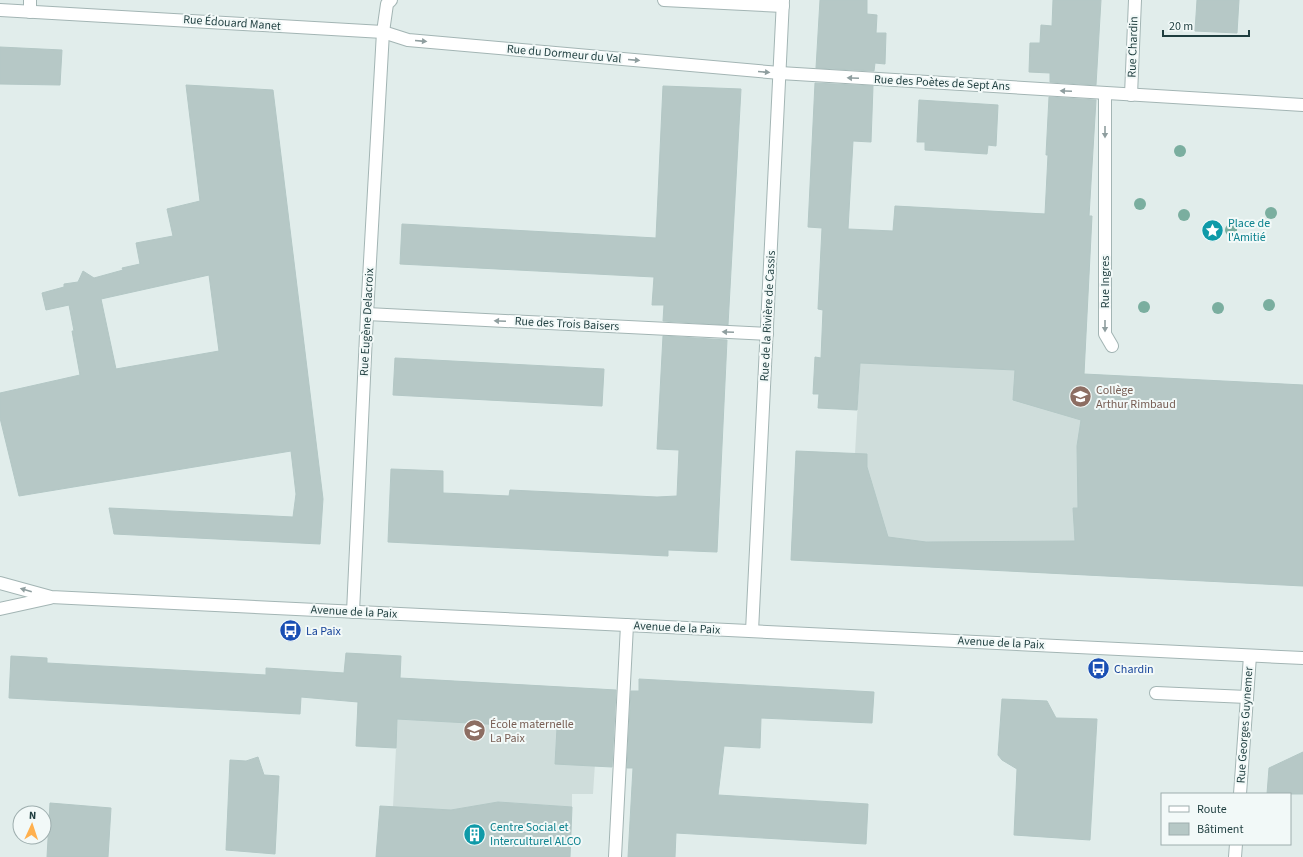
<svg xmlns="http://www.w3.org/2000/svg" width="1303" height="857" font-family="'Source Sans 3',sans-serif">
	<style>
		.built { fill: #cfdddb }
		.building { fill: #b6c8c6; stroke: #b3c7c5; fill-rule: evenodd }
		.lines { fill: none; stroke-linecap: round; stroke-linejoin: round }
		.service-casing { stroke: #a3b5b4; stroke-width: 14 }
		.pedestrian-casing { stroke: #a3b5b4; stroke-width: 14 }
		.minor-casing { stroke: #a3b5b4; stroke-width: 14 }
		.service { stroke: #fff; stroke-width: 12 }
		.pedestrian { stroke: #fff; stroke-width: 12 }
		.minor { stroke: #fff; stroke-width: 12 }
		.tree { fill: #7aae9f }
		.oneway { fill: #8f9e9f }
		.labels { text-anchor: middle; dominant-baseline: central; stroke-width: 4; stroke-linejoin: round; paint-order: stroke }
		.street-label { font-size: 12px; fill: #1f3e3f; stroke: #f2f9f8 }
		.culture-label { font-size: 12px; fill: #0d838f; stroke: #f2f9f8; text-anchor: start }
		.education-label { font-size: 12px; fill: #785e54; stroke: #f2f9f8; text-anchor: start }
		.transit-label { font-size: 12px; fill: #164399; stroke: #f2f9f8; text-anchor: start }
	</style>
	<rect width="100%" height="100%" fill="#e1edeb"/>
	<!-- built -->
	<g class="built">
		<polygon points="895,206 1092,216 1084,374 1303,385 1303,586 791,560 796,451 855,454 861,346 888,348"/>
		<polygon points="346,653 401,656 400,678 603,689 601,730 597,733 593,794 572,794 572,807 498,802 451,810 393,807 396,748 356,746 358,702 343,700"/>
	</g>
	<!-- building -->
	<g class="building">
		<polygon points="820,0 867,0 867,14 877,15 876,33 886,33 885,64 875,63 874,71 816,68"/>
		<polygon points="1053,0 1101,0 1096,85 1050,82 1050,73 1029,72 1030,43 1040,43 1041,25 1052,26"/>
		<polygon points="1197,0 1239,0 1237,33 1195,31"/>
		<polygon points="0,47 62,50 60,85 0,84"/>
		<polygon points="815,83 873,86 871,142 853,141 848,229 893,231 895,206 1045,214 1048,155 1046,155 1049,97 1096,100 1089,216 1092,216 1084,374 1303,385 1303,586 791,560 796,451 867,454 867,467 888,537 926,542 1075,541 1073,508 1078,508 1077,446 1081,420 1013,400 1015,370 860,363 857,410 818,408 819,394 813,394 815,357 821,358 823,310 818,309 822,228 808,227"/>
		<path d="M186,85L273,90L323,499L320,544L114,534L109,508L293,517L296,494L291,451L19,496L0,418V393L80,375L72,331H74L69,305L46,310L42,293L64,287V284L78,282L83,271L94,278L123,270L122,268L140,264L136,243L173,236L167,209L200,201ZM209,275L219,351L116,369L101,299Z"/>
		<polygon points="663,86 741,89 728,325 663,321 664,305 652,305 654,277 400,264 402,224 656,238"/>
		<polygon points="919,100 998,105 996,146 988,145 987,154 925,150 925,142 917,142"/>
		<polygon points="663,336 727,340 717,552 668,550 668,556 388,542 391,469 443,471 443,493 509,496 510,490 657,497 677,496 679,450 657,449"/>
		<polygon points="395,358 604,369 602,406 393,395"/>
		<polygon points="346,653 401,656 400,678 616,690 612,767 555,764 557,728 397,719 396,748 356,746 358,702 301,697 300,714 9,698 11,656 47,658 47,663 266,675 266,668 344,673"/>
		<polygon points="639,679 874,692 872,723 761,718 760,748 724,746 718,795 868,804 866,844 676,833 675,857 628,857 633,768 627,768 631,691 639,691"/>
		<polygon points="1002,699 1047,701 1056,718 1097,719 1090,840 1014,835 1017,769 1002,760 998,755"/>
		<polygon points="1303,752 1303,794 1267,794 1269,768"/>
		<polygon points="258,757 264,775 279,776 275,854 226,850 230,760 246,761"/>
		<polygon points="498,802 572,807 570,857 376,857 380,806 451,810"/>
		<polygon points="50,803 111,808 108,857 47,857"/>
	</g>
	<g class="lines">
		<defs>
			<g id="service">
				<polyline points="30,12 30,0"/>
				<polyline points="1105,93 1105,334 1112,346"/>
				<polyline points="615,857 627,625"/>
			</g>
			<polyline id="pedestrian" points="1156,693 1247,697"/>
			<g id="minor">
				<polyline points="664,0 783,6"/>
				<polyline points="0,10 383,32 408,40 780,73 1303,105"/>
				<polyline points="1131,95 1135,0"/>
				<polyline points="367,314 767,334"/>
				<polyline points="0,583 51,597 1303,658"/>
				<polyline points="0,609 50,598"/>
				<polyline points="353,612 367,314 383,32 387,4 391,0"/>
				<polyline points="752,631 783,0"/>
				<polyline points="1240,794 1250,656"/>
				<polyline points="1235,857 1236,844"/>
			</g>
		</defs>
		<!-- service casing -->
		<use href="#service" class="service-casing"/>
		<!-- pedestrian casing -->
		<use href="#pedestrian" class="pedestrian-casing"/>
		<!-- minor casing -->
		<use href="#minor" class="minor-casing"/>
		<!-- service -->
		<use href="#service" class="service"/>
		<!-- pedestrian -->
		<use href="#pedestrian" class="pedestrian"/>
		<!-- minor -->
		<use href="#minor" class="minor"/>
	</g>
	<!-- trees -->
	<g class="tree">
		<circle cx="1180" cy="151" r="6"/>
		<circle cx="1140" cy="204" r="6"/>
		<circle cx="1271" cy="213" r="6"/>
		<circle cx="1184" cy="215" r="6"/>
		<circle cx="1231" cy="230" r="6"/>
		<circle cx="1269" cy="305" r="6"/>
		<circle cx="1144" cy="307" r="6"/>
		<circle cx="1218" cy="308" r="6"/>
	</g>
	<!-- one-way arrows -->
	<defs><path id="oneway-solid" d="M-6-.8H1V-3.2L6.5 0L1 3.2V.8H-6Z"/></defs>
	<g class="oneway">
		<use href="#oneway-solid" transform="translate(421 41) rotate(5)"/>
		<use href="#oneway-solid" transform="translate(634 60) rotate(5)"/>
		<use href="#oneway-solid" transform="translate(764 72) rotate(5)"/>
		<use href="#oneway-solid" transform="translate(853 78) rotate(-177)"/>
		<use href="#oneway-solid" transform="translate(1066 91) rotate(-177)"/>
		<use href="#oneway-solid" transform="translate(1105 132) rotate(90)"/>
		<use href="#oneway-solid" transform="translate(500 321) rotate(-177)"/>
		<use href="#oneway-solid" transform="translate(1105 326) rotate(90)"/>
		<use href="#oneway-solid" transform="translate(728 332) rotate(-177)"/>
		<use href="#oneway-solid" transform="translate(26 590) rotate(-164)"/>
	</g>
	<!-- icons -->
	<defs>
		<symbol id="sight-disc" viewBox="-11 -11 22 22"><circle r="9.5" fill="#0f9aa8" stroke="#f2f9f8"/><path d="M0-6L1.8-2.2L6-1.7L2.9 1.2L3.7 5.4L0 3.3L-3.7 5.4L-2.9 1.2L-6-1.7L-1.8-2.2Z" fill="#fff"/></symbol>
		<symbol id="school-disc" viewBox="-11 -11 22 22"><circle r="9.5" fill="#8d6e63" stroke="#f2f9f8"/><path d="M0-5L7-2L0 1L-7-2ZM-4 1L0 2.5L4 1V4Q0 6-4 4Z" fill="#fff"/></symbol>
		<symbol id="bus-disc" viewBox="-11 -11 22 22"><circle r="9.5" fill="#1a4fb4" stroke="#f2f9f8"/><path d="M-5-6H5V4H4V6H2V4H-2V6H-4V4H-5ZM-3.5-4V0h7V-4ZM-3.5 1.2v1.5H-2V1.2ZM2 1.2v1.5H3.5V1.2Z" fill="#fff"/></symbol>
		<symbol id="building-disc" viewBox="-11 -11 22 22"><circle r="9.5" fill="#0f9aa8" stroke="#f2f9f8"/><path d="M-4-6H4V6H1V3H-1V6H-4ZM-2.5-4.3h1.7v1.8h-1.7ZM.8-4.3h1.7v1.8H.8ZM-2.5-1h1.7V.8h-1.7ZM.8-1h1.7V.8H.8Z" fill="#fff"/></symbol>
	</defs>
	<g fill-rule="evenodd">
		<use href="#sight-disc" x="1200" y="218" width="25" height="25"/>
		<use href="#school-disc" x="1068" y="384" width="25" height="25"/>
		<use href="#bus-disc" x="278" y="618" width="25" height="25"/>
		<use href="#bus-disc" x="1086" y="656" width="25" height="25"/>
		<use href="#school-disc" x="462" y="718" width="25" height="25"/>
		<use href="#building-disc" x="462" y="822" width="25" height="25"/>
	</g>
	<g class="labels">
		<!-- street labels -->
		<g class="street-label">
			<text transform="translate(232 23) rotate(4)">Rue Édouard Manet</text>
			<text transform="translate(1133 47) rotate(-88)">Rue Chardin</text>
			<text transform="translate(564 54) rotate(5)">Rue du Dormeur du Val</text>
			<text transform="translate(942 83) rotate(3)">Rue des Poètes de Sept Ans</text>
			<text transform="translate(1105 282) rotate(-90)">Rue Ingres</text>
			<text transform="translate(768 316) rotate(-87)">Rue de la Rivière de Cassis</text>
			<text transform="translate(367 322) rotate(-87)">Rue Eugène Delacroix</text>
			<text transform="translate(567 324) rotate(3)">Rue des Trois Baisers</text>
			<text transform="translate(354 612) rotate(3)">Avenue de la Paix</text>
			<text transform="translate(677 628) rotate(3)">Avenue de la Paix</text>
			<text transform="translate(1001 643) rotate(3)">Avenue de la Paix</text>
			<text transform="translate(1245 725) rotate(-86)">Rue Georges Guynemer</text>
		</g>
		<!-- culture labels -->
		<g class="culture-label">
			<text x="1228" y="223">Place de<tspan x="1228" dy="14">l'Amitié</tspan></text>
			<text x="490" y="827">Centre Social et<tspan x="490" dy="14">Interculturel ALCO</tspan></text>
		</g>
		<!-- education labels -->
		<g class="education-label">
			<text x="1096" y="390">Collège<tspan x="1096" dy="14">Arthur Rimbaud</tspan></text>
			<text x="490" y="724">École maternelle<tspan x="490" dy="14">La Paix</tspan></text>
		</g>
		<!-- transit labels -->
		<g class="transit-label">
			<text x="306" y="631">La Paix</text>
			<text x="1114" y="669">Chardin</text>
		</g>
	</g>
	<!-- legend -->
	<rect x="1161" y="793" width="130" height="52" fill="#f2f9f8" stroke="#9eaeae"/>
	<rect x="1169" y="806" width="20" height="6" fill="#ffffff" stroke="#9eaeae"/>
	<text x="1197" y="813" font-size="12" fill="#1f3e3f">Route</text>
	<rect x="1169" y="823" width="20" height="12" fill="#b6c8c6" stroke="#9eaeae"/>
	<text x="1197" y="833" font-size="12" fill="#1f3e3f">Bâtiment</text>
	<!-- north arrow -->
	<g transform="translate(32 825) rotate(3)"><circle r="19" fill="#f2f9f8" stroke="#9eaeae"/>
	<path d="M0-3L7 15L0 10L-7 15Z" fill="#ffb04d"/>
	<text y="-6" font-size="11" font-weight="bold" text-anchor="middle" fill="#1f3e3f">N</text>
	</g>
	<!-- scale -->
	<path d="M1163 30v6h86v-6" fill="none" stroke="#1f3e3f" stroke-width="2"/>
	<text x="1169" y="30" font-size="12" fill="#1f3e3f" stroke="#f2f9f8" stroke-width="3" paint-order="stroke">20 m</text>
</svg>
